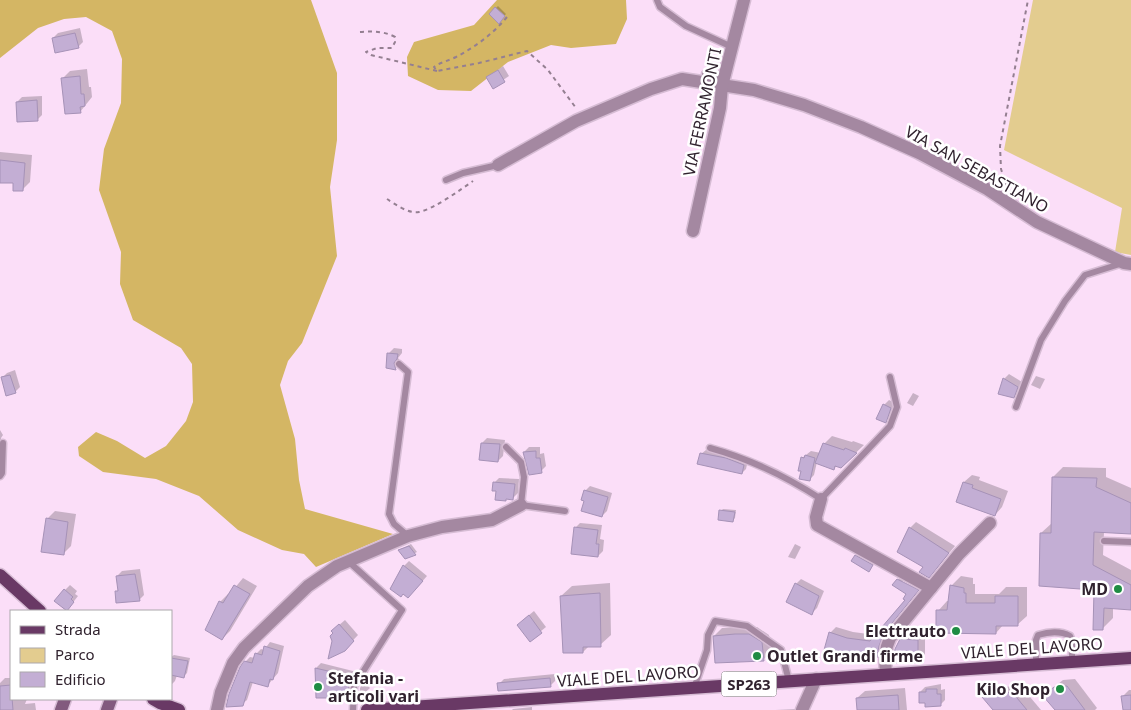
<svg xmlns="http://www.w3.org/2000/svg" width="1131" height="710" font-family="'Noto Sans',sans-serif">
	<style>
		.green { fill: #e3cc8f }
		.forest { fill: #d4b664 }
		.shadow { fill: #0003 }
		.building { fill: #c3aed4; stroke: #a692b7 }
		.lines { fill: none; stroke-linecap: round; stroke-linejoin: round }
		.service-casing { stroke: #d6bcd4; stroke-width: 9 }
		.minor-casing { stroke: #d6bcd4; stroke-width: 15 }
		.secondary-casing { stroke: #d6bcd4; stroke-width: 15 }
		.primary-casing { stroke: #d6bcd4; stroke-width: 15 }
		.path { stroke: #947f91; stroke-width: 2; stroke-dasharray: 4 4; stroke-linecap: butt }
		.service { stroke: #a488a1; stroke-width: 6 }
		.minor { stroke: #a488a1; stroke-width: 12 }
		.secondary { stroke: #825a7e; stroke-width: 12 }
		.primary { stroke: #693965; stroke-width: 12 }
		.poi-dot { fill: #1f8c44; stroke: #fff; stroke-width: 2 }
		.labels { text-anchor: middle; dominant-baseline: central; stroke-width: 5; stroke-linejoin: round; paint-order: stroke }
		.shield { fill: #fff; stroke: #6e646d; stroke-width: 1 }
		.shield-label { font-size: 15px; font-weight: bold; fill: #30222e }
		.street-label { font-size: 16px; fill: #30222e; stroke: #fff }
		.poi-label { font-size: 16px; font-weight: bold; fill: #30222e; stroke: #fff; text-anchor: end }
	</style>
	<rect width="100%" height="100%" fill="#fbdef8"/>
	<!-- green -->
	<polygon class="green" points="1033,0 1131,0 1131,255 1115,252 1122,208 1004,150"/>
	<!-- forest -->
	<g class="forest">
		<polygon points="0,0 311,0 337,73 337,140 330,187 337,256 302,343 288,361 280,385 295,439 299,480 305,509 393,534 316,567 304,554 282,550 238,530 199,496 156,479 103,472 79,456 78,447 96,432 117,441 145,458 166,446 186,421 193,402 192,364 181,348 133,320 120,284 121,252 99,190 104,149 121,103 122,59 112,31 86,17 64,19 38,28 0,58"/>
		<polygon points="497,0 626,0 627,19 616,44 571,48 551,45 508,62 471,91 438,90 408,76 407,57 414,42 474,25"/>
	</g>
	<!-- shadow -->
	<g class="shadow">
		<polygon points="498,6 506,14 499,22 490,14"/>
		<polygon points="80,28 83,42 78,47 53,38 58,33"/>
		<polygon points="503,66 509,76 493,87 487,78"/>
		<polygon points="87,69 89,87 91,87 92,97 80,112 62,79 70,71"/>
		<polygon points="42,96 42,115 37,120 17,102 22,97"/>
		<polygon points="0,152 32,155 30,182 22,190 14,182 0,182"/>
		<polygon points="394,348 402,349 402,353 398,358 401,362 396,367 387,367 389,353"/>
		<polygon points="15,370 20,387 15,392 2,378 7,373"/>
		<polygon points="1009,374 1022,382 1019,392 1014,397 1004,379"/>
		<polygon points="1036,376 1045,379 1040,389 1031,385"/>
		<polygon points="913,393 919,396 913,406 907,403"/>
		<polygon points="889,400 895,403 890,417 885,422 884,405"/>
		<polygon points="0,430 3,435 1,438 2,445 0,447"/>
		<polygon points="832,436 852,442 853,441 864,445 841,467 837,465 834,469 817,462 814,475 809,480 802,458 811,451 821,453 824,444"/>
		<polygon points="487,438 505,440 503,456 498,461 482,443"/>
		<polygon points="529,447 540,447 540,454 544,453 546,466 541,471 524,452"/>
		<polygon points="706,450 731,454 748,460 746,469 742,473 701,454"/>
		<polygon points="1063,467 1106,468 1106,477 1131,488 1131,533 1104,532 1103,555 1131,570 1131,609 1113,608 1113,618 1103,628 1095,589 1041,533 1052,523 1053,477"/>
		<polygon points="972,475 980,477 979,480 1008,491 1002,507 995,515 964,482"/>
		<polygon points="499,478 519,479 518,493 513,498 497,490 494,483"/>
		<polygon points="590,486 612,493 607,511 602,516 586,500 585,491"/>
		<polygon points="723,509 736,510 735,518 733,520 721,511"/>
		<polygon points="55,511 76,514 71,546 63,554 47,519"/>
		<polygon points="916,522 955,546 936,569 924,566 910,528"/>
		<polygon points="580,523 602,525 600,539 604,540 603,551 598,556 575,528"/>
		<polygon points="411,544 417,552 405,558 399,550"/>
		<polygon points="795,544 801,547 795,559 788,557"/>
		<polygon points="861,551 877,560 869,570 856,556"/>
		<polygon points="409,561 427,576 413,592 404,566"/>
		<polygon points="140,569 144,595 139,600 117,592 119,589 117,576 122,571"/>
		<polygon points="904,574 923,584 919,589 903,581 902,582 917,591 889,626 884,639 883,651 877,657 830,633 836,627 853,632 876,635 906,600 908,594 898,580"/>
		<polygon points="961,576 973,578 973,584 975,584 975,594 999,594 1006,587 1027,587 1027,616 1017,625 1003,625 996,633 938,611 947,601 950,601 951,586"/>
		<polygon points="243,578 257,586 230,631 222,639 220,602 228,594 229,595"/>
		<polygon points="801,579 824,591 817,608 812,613 796,584"/>
		<polygon points="610,583 611,635 600,645 589,646 583,652 561,596 572,586"/>
		<polygon points="70,585 77,591 75,594 78,596 71,605 65,590"/>
		<polygon points="534,611 546,627 530,640 523,620"/>
		<polygon points="345,620 358,635 344,650 338,626"/>
		<polygon points="757,627 769,635 771,652 763,660 714,636 722,628"/>
		<polygon points="909,632 925,632 925,654 918,662 901,640"/>
		<polygon points="270,642 284,646 278,673 267,686 253,682 247,700 242,704 245,662 250,657 255,658 256,654 261,649 264,650"/>
		<polygon points="174,655 190,658 187,673 183,677 177,675 175,681 172,684 171,657"/>
		<polygon points="321,663 357,672 354,679 352,691 348,696 333,692 328,697 316,668"/>
		<polygon points="555,674 555,681 550,686 499,684 504,679"/>
		<polygon points="5,678 11,678 11,699 27,699 25,704 35,703 36,710 0,710 0,683"/>
		<polygon points="1075,679 1097,708 1095,710 1056,710 1053,688 1063,680"/>
		<polygon points="364,682 370,688 360,697 360,688"/>
		<polygon points="941,684 941,690 945,689 945,700 940,705 926,702 920,692 925,687"/>
		<polygon points="1020,685 1041,710 994,710 984,697 991,689"/>
		<polygon points="905,688 907,710 864,710 857,698 865,691"/>
		<polygon points="1129,690 1131,690 1131,705 1123,696"/>
		<polygon points="532,707 532,710 512,710 513,709"/>
		<polygon points="775,709 797,709 797,710"/>
	</g>
	<!-- building -->
	<g class="building">
		<polygon points="495,7 505,16 499,24 489,14"/>
		<polygon points="75,33 79,48 55,53 52,38"/>
		<polygon points="498,70 505,82 493,89 486,77"/>
		<polygon points="80,76 81,94 84,94 85,106 80,107 81,113 65,114 61,78"/>
		<polygon points="37,100 38,121 17,122 16,102"/>
		<polygon points="0,160 25,163 23,191 13,191 13,183 0,183"/>
		<polygon points="387,353 398,354 397,359 394,363 396,370 386,368"/>
		<polygon points="10,375 16,393 6,396 1,377"/>
		<polygon points="1003,378 1018,387 1014,398 998,394"/>
		<polygon points="883,404 891,408 886,423 876,419"/>
		<polygon points="481,443 500,444 498,462 479,460"/>
		<polygon points="823,443 844,450 845,448 857,453 841,468 835,466 834,470 815,463"/>
		<polygon points="536,451 536,458 540,458 542,473 529,475 523,452"/>
		<polygon points="700,453 726,458 744,465 742,474 697,464"/>
		<polygon points="805,455 815,458 810,481 799,479 801,471 798,471 801,457 804,458"/>
		<polygon points="1052,477 1097,478 1096,487 1131,503 1131,534 1094,532 1093,565 1131,585 1131,610 1104,608 1103,630 1093,630 1094,590 1039,586 1040,533 1051,533"/>
		<polygon points="493,482 515,484 513,500 506,499 506,501 495,500 496,491 492,491"/>
		<polygon points="963,482 973,485 972,488 1001,499 995,516 956,502"/>
		<polygon points="584,490 608,497 602,517 581,511 584,501 581,500"/>
		<polygon points="719,510 735,512 733,522 718,520"/>
		<polygon points="46,518 68,522 64,555 41,552"/>
		<polygon points="574,527 598,530 596,544 599,544 598,557 571,554"/>
		<polygon points="909,527 949,553 929,578 919,572 923,567 897,552"/>
		<polygon points="409,546 416,555 405,559 398,550"/>
		<polygon points="855,555 873,565 869,572 851,561"/>
		<polygon points="403,565 423,581 408,598 403,594 401,597 390,589"/>
		<polygon points="135,574 140,601 116,603 115,591 118,591 116,576"/>
		<polygon points="897,579 919,590 884,633 879,646 877,658 842,659 841,655 824,650 829,632 847,638 870,641 905,600 903,599 906,594 892,585"/>
		<polygon points="795,583 819,596 812,615 786,602"/>
		<polygon points="234,585 250,594 222,640 205,630 219,601 223,603"/>
		<polygon points="950,585 964,588 964,593 966,593 966,603 995,603 995,596 1018,596 1018,626 996,626 996,634 936,633 936,610 947,610"/>
		<polygon points="64,589 73,597 71,599 74,602 67,611 54,601"/>
		<polygon points="600,593 601,647 583,647 583,653 563,653 560,596"/>
		<polygon points="529,615 542,633 530,642 517,625"/>
		<polygon points="339,624 354,641 345,651 328,659 332,641 330,636 333,633 331,631"/>
		<polygon points="735,634 749,634 762,642 764,661 715,663 713,636"/>
		<polygon points="900,639 918,640 918,663 893,663 895,649"/>
		<polygon points="264,646 280,651 273,680 270,679 268,687 250,682 243,706 226,707 229,694 240,667 244,661 252,663 255,653 262,655"/>
		<polygon points="171,658 188,661 184,678 171,675"/>
		<polygon points="315,668 354,677 349,685 348,697 329,692 329,698 316,698"/>
		<polygon points="550,678 551,687 498,691 497,683"/>
		<polygon points="11,685 13,710 0,710 0,686"/>
		<polygon points="1067,686 1085,710 1055,710 1043,696 1054,687"/>
		<polygon points="926,689 937,689 937,694 941,694 941,706 925,707 925,703 919,703 919,692 926,692"/>
		<polygon points="1012,692 1027,710 993,710 982,697"/>
		<polygon points="898,695 899,710 857,710 856,698"/>
		<polygon points="1131,695 1131,710 1123,710 1121,696"/>
	</g>
	<g class="lines">
		<defs>
			<g id="service">
				<polyline points="657,0 660,7 686,26 732,47"/>
				<polyline points="705,74 724,77"/>
				<polyline points="446,180 463,173 498,165"/>
				<polyline points="399,364 408,372 389,514 394,524 408,536"/>
				<polyline points="1016,407 1041,340 1065,301 1085,275 1123,263"/>
				<polyline points="506,447 521,462 524,477 521,505 565,511"/>
				<path d="M710,448C750,459 787,477 821,499L890,426L897,407L890,377"/>
				<polyline points="0,476 2,473 3,443"/>
				<polyline points="1104,541 1131,542"/>
				<polyline points="349,562 402,610 354,686 353,710"/>
				<path d="M1036,664V640L1038,635C1048,632 1061,631 1070,636L1072,642V661"/>
				<polyline points="694,688 707,650 708,635 715,621 747,626 781,650 789,681"/>
			</g>
			<g id="minor">
				<polyline points="498,165 576,121 651,89 682,79 754,90 804,105 861,127 919,153 987,189 1037,222 1124,263 1131,264"/>
				<polyline points="693,231 720,108 722,86 744,0"/>
				<polyline points="821,499 816,517 817,525 931,588"/>
				<path d="M886,674C885,660 884,651 890,638L959,554L990,523"/>
				<polyline points="217,710 221,692 233,663 244,648 308,586 337,566 408,536 442,527 492,520 521,505"/>
				<polyline points="802,710 816,679"/>
			</g>
			<g id="secondary">
				<polyline points="61,710 65,699"/>
				<polyline points="107,710 111,699"/>
			</g>
			<g id="primary">
				<polyline points="0,575 40,611"/>
				<polyline points="153,699 160,703 179,710"/>
				<polyline points="367,710 1131,658"/>
			</g>
		</defs>
		<!-- service casing -->
		<use href="#service" class="service-casing"/>
		<!-- minor casing -->
		<use href="#minor" class="minor-casing"/>
		<!-- secondary casing -->
		<use href="#secondary" class="secondary-casing"/>
		<!-- primary casing -->
		<use href="#primary" class="primary-casing"/>
		<!-- path -->
		<g class="path">
			<path d="M507,17C493,34 475,47 456,57C448,61 441,62 434,67L437,71L479,63L527,51L548,70L576,108"/>
			<path d="M360,32C372,31 384,31 395,37V42L392,48H377L366,52L371,55L437,71"/>
			<polyline points="1007,187 1001,169 1000,146 1028,0"/>
			<path d="M387,199C395,204 408,214 419,212C434,209 460,190 473,181"/>
		</g>
		<!-- service -->
		<use href="#service" class="service"/>
		<!-- minor -->
		<use href="#minor" class="minor"/>
		<!-- secondary -->
		<use href="#secondary" class="secondary"/>
		<!-- primary -->
		<use href="#primary" class="primary"/>
	</g>
	<!-- markers -->
	<g class="poi-dot">
		<circle cx="1118" cy="589" r="5"/>
		<circle cx="956" cy="631" r="5"/>
		<circle cx="757" cy="656" r="5"/>
		<circle cx="318" cy="687" r="5"/>
		<circle cx="1060" cy="689" r="5"/>
	</g>
	<g class="labels">
		<!-- shield labels -->
		<rect class="shield" x="721.5" y="671.5" width="55" height="25" rx="4"/>
		<g class="shield-label">
			<text x="749" y="684">SP263</text>
		</g>
		<!-- street labels -->
		<g class="street-label">
			<text transform="translate(702 112) rotate(-78)">VIA FERRAMONTI</text>
			<text transform="translate(977 169) rotate(29)">VIA SAN SEBASTIANO</text>
			<text transform="translate(1032 648) rotate(-4)">VIALE DEL LAVORO</text>
			<text transform="translate(628 676) rotate(-4)">VIALE DEL LAVORO</text>
		</g>
		<!-- poi labels -->
		<g class="poi-label">
			<text x="1108" y="589">MD</text>
			<text x="946" y="631">Elettrauto</text>
			<text x="767" y="656" text-anchor="start">Outlet Grandi firme</text>
			<text x="328" y="678" text-anchor="start">Stefania -<tspan x="328" dy="18">articoli vari</tspan></text>
			<text x="1050" y="689">Kilo Shop</text>
		</g>
	</g>
	<!-- legend -->
	<rect x="10" y="610" width="162" height="90" fill="#ffffff" stroke="#aca7ab"/>
	<rect x="20" y="626" width="25" height="8" fill="#693965" stroke="#aca7ab"/>
	<text x="55" y="635" font-size="15" fill="#30222e">Strada</text>
	<rect x="20" y="648" width="25" height="15" fill="#e3cc8f" stroke="#aca7ab"/>
	<text x="55" y="660" font-size="15" fill="#30222e">Parco</text>
	<rect x="20" y="672" width="25" height="15" fill="#c3aed4" stroke="#aca7ab"/>
	<text x="55" y="685" font-size="15" fill="#30222e">Edificio</text>
</svg>
